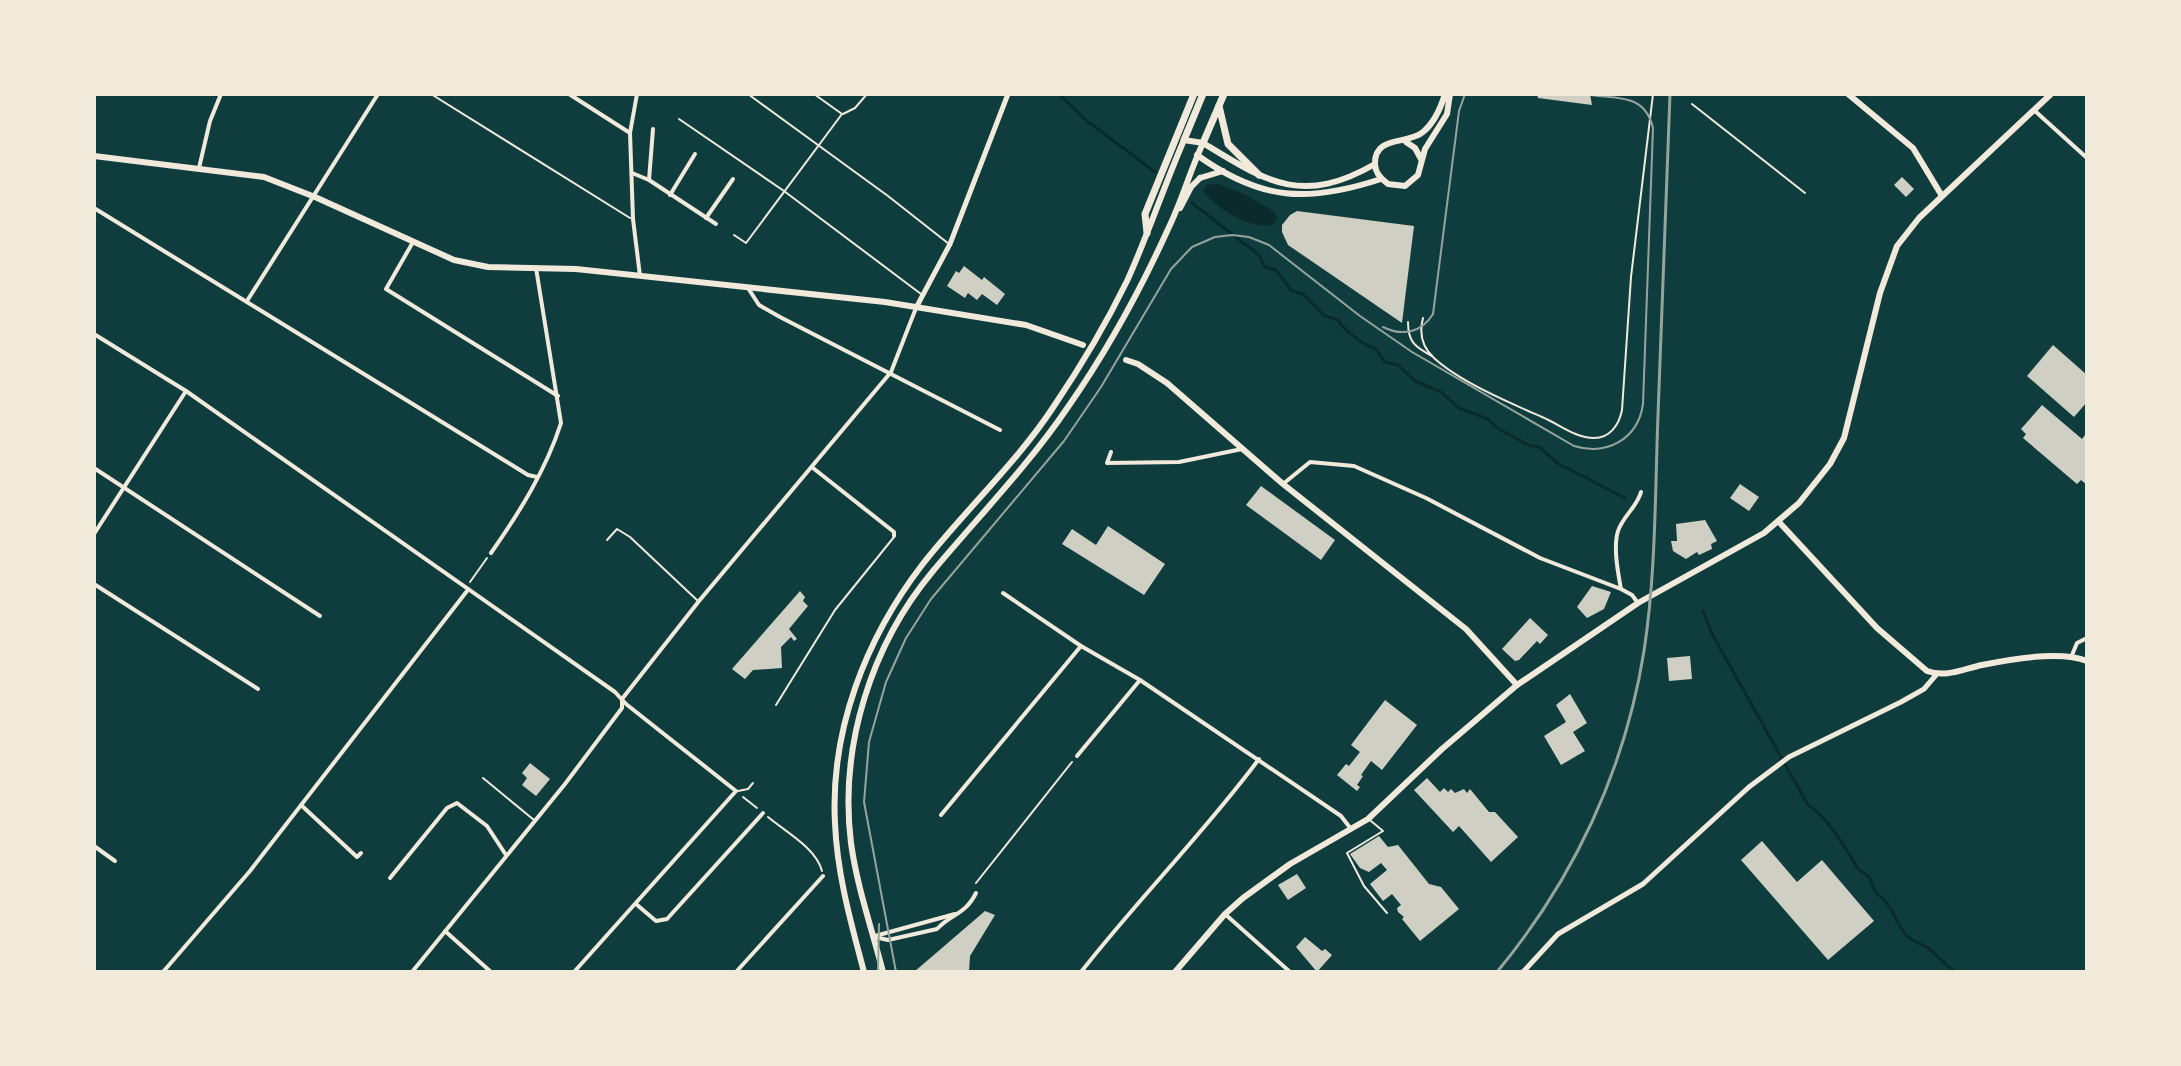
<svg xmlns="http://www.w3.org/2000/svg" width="2181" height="1066" font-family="'Open Sans',sans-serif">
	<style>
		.water { fill: #0a2a2b }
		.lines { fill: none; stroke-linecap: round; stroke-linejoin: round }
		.stream { stroke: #0a2a2b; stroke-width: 3 }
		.building { fill: #cfcfc3 }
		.path { stroke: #f1e9da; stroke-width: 2 }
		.service { stroke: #f1e9da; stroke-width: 2 }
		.minor { stroke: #f1e9da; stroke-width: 4 }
		.tertiary { stroke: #f1e9da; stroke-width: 5 }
		.secondary { stroke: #f1e9da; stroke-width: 6 }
		.primary { stroke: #f1e9da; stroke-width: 6 }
		.motorway { stroke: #f1e9da; stroke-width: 7 }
		.tram { stroke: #97a49c; stroke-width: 2 }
		.rail { stroke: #97a49c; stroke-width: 3 }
	</style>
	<rect width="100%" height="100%" fill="#0f3d3e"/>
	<!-- water -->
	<path class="water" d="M1218,184L1244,194L1275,212L1277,219L1273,225C1249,229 1218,210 1203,191L1207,185Z"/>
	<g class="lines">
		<!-- stream -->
		<g class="stream">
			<polyline points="1059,94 1087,121 1155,172"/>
			<path d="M1192,203L1259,255L1265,267L1276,270L1291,290L1304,295L1325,316L1338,320C1343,329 1365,347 1375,348L1385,362L1398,365L1415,381L1441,392L1459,408L1488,419L1497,428L1528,445L1539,447L1559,464L1625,498"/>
			<path d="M1703,611L1712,634L1808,805C1826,815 1846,849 1857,867C1860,872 1867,874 1870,879C1872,883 1873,887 1875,891C1880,897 1887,902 1891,909C1896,918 1900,929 1907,936C1914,942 1922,944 1928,948C1938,956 1945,965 1956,972"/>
		</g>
	</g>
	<!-- building -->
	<g class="building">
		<polygon points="1537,94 1590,94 1592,105 1538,98"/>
		<polygon points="1902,177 1914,189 1906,197 1894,185"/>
		<polygon points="1297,211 1414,226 1402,323 1288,245 1282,232 1282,225 1290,215"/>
		<polygon points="964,266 982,280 984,277 1005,294 997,305 982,294 977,300 968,293 965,298 947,286 956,271 959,273"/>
		<polygon points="2053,345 2087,375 2087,402 2074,417 2027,376"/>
		<polygon points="2042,405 2082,439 2085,435 2087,437 2087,485 2081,480 2077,484 2023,438 2026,434 2021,429"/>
		<polygon points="1740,484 1759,497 1749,511 1730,498"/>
		<polygon points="1261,486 1335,540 1321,560 1246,505"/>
		<polygon points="1705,520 1717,541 1711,544 1712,549 1699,555 1697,552 1686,559 1673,551 1671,541 1677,541 1676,524"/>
		<polygon points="1108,526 1165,564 1144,595 1062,544 1072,529 1096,545"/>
		<polygon points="1592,586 1611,592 1604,609 1587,618 1577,607"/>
		<polygon points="800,591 805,597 803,601 808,606 789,629 797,639 794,641 791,637 781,647 782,668 753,670 745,679 732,669"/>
		<polygon points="1530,618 1548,635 1540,644 1537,641 1519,660 1515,661 1502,649"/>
		<polygon points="1690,656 1692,679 1669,681 1667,658"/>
		<polygon points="1570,694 1587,723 1573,732 1585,751 1561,765 1544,736 1566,722 1556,705"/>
		<polygon points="1385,700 1417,725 1382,770 1371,761 1361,775 1363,776 1357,785 1360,787 1357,791 1337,775 1346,764 1349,766 1360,752 1351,745"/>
		<polygon points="530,763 550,779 536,796 522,785 527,778 522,773"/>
		<polygon points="1427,778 1440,792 1444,788 1448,792 1451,789 1455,793 1464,789 1467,793 1470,789 1489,812 1495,812 1518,837 1491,862 1459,826 1453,832 1414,790"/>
		<polygon points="1379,836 1388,847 1398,845 1429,884 1441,887 1459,909 1420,941 1402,919 1404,917 1398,912 1397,908 1401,905 1392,894 1383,901 1370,884 1387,870 1381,863 1369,872 1360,868 1350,854"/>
		<polygon points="1762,841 1797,882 1822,860 1874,921 1828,960 1741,860"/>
		<polygon points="1297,874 1306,888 1288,900 1278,885"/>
		<polygon points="985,911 995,915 970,956 969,972 914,972"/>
		<polygon points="1305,937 1322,951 1325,949 1332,955 1317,972 1296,947"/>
	</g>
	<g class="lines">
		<!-- path -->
		<g class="path">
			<polyline points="1692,104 1805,193"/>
			<polyline points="470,582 487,558"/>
			<polyline points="743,797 757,808"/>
			<path d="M768,817C786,832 816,848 822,871"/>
			<polyline points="976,883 1072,762"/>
		</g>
		<!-- service -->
		<g class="service">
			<polyline points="431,94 630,218"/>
			<polyline points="748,94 888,196 949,244"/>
			<polyline points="843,114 855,108 867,94"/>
			<polyline points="679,119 784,191 921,294"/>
			<polyline points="734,235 746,243 842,114 814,94"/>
			<path d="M1423,318C1419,333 1422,347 1434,358C1460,382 1510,403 1542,417C1559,424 1575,438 1594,438C1610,438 1619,425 1622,410L1631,277L1653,94"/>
			<path d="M1408,322C1408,342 1415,347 1432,356"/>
			<polyline points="607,540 617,529 630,537 698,601"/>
			<polyline points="776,705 835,610 894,537"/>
			<polyline points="483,778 534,820"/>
			<polyline points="738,791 748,789 753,783"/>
			<polyline points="1371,821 1383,831 1347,853 1364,886 1387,913"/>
		</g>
		<!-- minor -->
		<g class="minor">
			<polyline points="569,94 630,133"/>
			<polyline points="637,94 630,133 633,219 640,276"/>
			<polyline points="2035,111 2087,158"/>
			<polyline points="199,168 210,121 221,94"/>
			<polyline points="632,173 649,180 716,224"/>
			<polyline points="649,180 653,129"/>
			<polyline points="670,195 695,154"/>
			<polyline points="94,208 528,475 537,477"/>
			<polyline points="706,218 733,179"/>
			<polyline points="413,242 386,289 558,396"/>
			<polyline points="748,288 759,305 780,317 1000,430"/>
			<polyline points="247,301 378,94"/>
			<polyline points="94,334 186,391 615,692 626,704 736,791 574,972"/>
			<polyline points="1111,452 1107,463 1179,462 1242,449"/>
			<polyline points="94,468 320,616"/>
			<polyline points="813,468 894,532 894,536"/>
			<polyline points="1283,484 1310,462 1354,466 1426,498 1540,558 1621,589 1632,595 1638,603"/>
			<polyline points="94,534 186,391"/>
			<path d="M491,553C519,513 546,470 561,423L536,268"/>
			<polyline points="94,584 258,689"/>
			<path d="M1621,589C1618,573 1613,547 1618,531C1623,516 1637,507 1641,492"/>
			<polyline points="1003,593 1081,646 1140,680 1341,816 1351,829"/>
			<polyline points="2072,655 2077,643 2087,638"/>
			<polyline points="1077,756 1140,680"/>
			<polyline points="301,805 357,857 361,853"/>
			<polyline points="941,815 1081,646"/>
			<polyline points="94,846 115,861"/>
			<polyline points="390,878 447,808 457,803 487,826 506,855"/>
			<polyline points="636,904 656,921 667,919 763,813"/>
			<polyline points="1225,914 1290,972"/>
			<polyline points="445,931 491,972"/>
			<polyline points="875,936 955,914"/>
			<path d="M875,937L888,940L937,929C952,913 965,915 976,893"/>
			<polyline points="163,972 250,871 467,591"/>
			<polyline points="412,972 565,784 622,708 622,699 699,601 891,372 916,308"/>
			<polyline points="736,972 823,876"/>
			<path d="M1081,972C1138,899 1204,833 1259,759"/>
		</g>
		<!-- tertiary -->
		<g class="tertiary">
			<polyline points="917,306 950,244 1008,94"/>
			<polyline points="1523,972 1558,934 1643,884 1749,787 1789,757 1901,702 1924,689 1936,675"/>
		</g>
		<!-- secondary -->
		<g class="secondary">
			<path d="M1445,94C1441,107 1434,123 1423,132C1408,145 1374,135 1375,164C1375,173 1381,179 1388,184L1405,186L1418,175L1425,149L1447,114L1450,94"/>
			<polyline points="1848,94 1913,148 1942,196"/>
			<polyline points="1406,142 1415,148 1421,159"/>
			<path d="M1203,143C1267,182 1302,206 1375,164"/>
			<path d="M1197,155C1261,201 1308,203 1381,179"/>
			<polyline points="94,156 264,177 315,197 454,260 488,267 576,269 885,302 1026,325 1083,345"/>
			<polyline points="1200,178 1223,171"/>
			<polyline points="1126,360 1138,364 1167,383 1283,484 1466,629 1517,685"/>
			<path d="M1779,522L1877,628L1927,671C1946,678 1963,669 1982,665C2011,659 2060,650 2087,661"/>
		</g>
		<!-- primary -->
		<g class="primary">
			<polyline points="1180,208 1191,187 1200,178"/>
			<path d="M864,972C851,923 837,874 835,823C830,730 866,638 922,565C964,511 1016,464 1054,406C1081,366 1106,324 1127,281C1148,235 1164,186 1184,140"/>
			<path d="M883,972C872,929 857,887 851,843C839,747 871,645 933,571C978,517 1028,466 1068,407C1107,351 1141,289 1169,227C1182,200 1190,171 1203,143L1184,140"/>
			<polyline points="1175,972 1225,914 1243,898 1290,864 1368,819 1442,749 1517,685 1638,603 1764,533 1799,503 1830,464 1844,438 1880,293 1897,246 1919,218 2051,94"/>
		</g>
		<!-- motorway -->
		<g class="motorway">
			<polyline points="1219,106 1228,144 1259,175"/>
			<polyline points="1184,140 1203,94"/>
			<polyline points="1203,143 1224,94"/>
			<polyline points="1147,233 1145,214 1194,94"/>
		</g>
		<!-- tram -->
		<g class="tram">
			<path d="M1383,327C1403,337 1422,332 1433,314L1459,111L1465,94"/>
			<polyline points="878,972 879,924"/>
			<path d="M896,972L864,802L869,742L886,682L906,638L931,599L1064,441L1101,387L1171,269L1192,247L1215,237L1232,235L1249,237L1269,245L1360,316L1412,352L1574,446C1607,456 1638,439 1643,404L1653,128C1645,94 1619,99 1590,95"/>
		</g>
		<!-- rail -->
		<path class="rail" d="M1497,972C1574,879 1625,770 1644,651C1656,573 1655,493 1658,415C1662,308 1666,201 1670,94"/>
	</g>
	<!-- border -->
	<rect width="2181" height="1066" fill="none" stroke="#f1e9da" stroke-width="192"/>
</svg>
